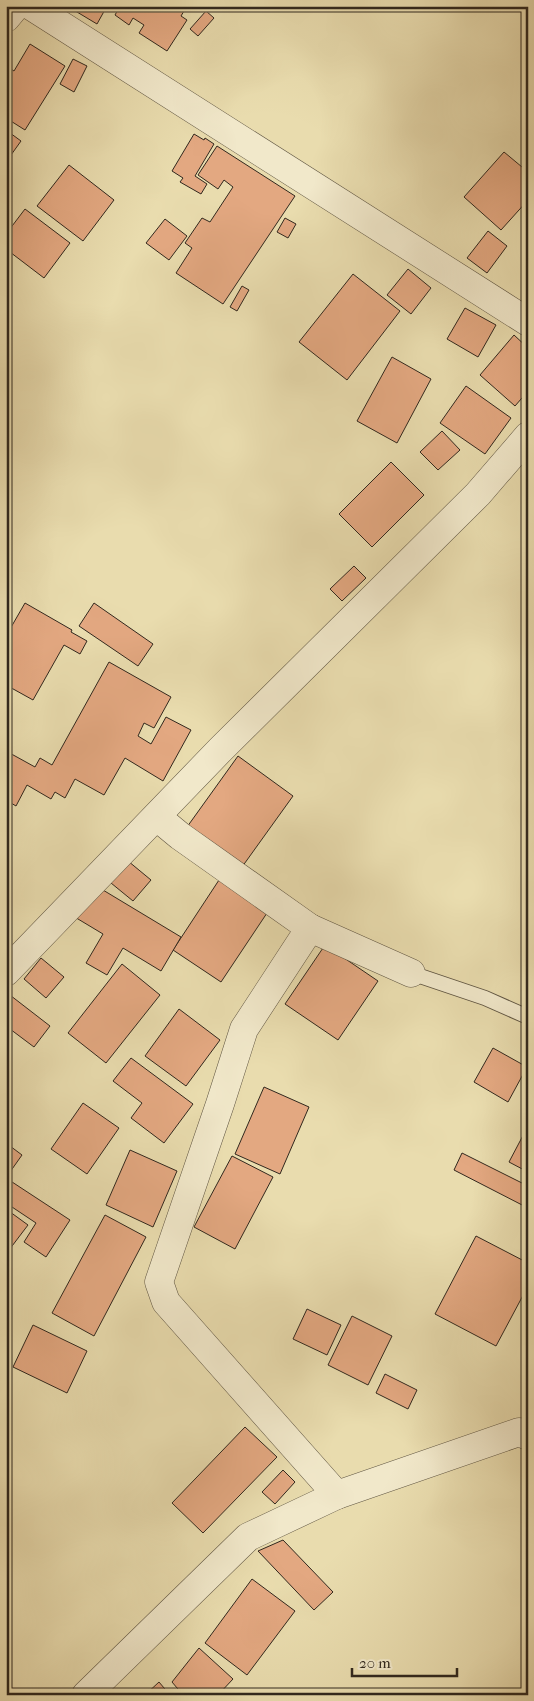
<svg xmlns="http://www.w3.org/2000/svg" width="534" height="1701" font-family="'IM FELL French Canon',serif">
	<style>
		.building { fill: #e3a881; stroke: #31281e }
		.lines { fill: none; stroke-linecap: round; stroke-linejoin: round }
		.service-casing { stroke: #5f5542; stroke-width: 16 }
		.minor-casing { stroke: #5f5542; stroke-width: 29 }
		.tertiary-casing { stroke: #5f5542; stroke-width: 29 }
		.service { stroke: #f1e8ca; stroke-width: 14 }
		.minor { stroke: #f1e8ca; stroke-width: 28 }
		.tertiary { stroke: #f1e8ca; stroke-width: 28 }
	</style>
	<rect width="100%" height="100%" fill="#e9dcae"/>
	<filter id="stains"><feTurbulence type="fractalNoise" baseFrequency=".004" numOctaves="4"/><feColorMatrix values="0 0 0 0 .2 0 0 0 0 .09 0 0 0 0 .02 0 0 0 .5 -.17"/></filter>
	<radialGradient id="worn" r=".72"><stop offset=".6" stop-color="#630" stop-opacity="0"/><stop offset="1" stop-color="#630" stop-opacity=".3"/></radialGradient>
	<!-- building -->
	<g class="building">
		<polygon points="67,6 107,6 97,24"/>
		<polygon points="120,6 187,6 181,16 187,20 167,51 139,33 144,25 133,18 129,25 115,15"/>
		<polygon points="206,11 214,18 198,36 190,29"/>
		<polygon points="30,44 65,66 25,130 6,118 6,66 14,71"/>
		<polygon points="73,59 87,66 74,92 60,84"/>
		<polygon points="6,130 21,141 6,162"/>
		<polygon points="194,134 204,140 205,138 214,144 195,176 207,184 201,194 180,182 183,178 172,171"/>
		<polygon points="217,146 295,196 223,304 176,273 192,248 185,243 202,218 210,222 233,187 224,180 218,189 198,175"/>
		<polygon points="504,152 528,172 528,200 501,230 464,197"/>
		<polygon points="69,165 114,200 83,241 37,206"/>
		<polygon points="25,209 70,243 44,278 6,249 6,234"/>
		<polygon points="285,218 296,224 288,238 277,232"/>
		<polygon points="165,219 187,236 169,260 146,243"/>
		<polygon points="488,231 507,246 487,273 467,258"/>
		<polygon points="408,269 431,288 411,314 387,295"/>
		<polygon points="353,274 400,311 347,380 299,342"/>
		<polygon points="242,286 249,290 237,311 230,307"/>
		<polygon points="465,308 496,325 478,357 447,339"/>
		<polygon points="514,335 528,348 528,391 515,406 480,375"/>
		<polygon points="392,357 431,379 397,443 357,421"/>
		<polygon points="466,386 511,418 485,454 440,423"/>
		<polygon points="442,431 460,450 438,470 420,452"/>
		<polygon points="391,462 424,495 372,547 339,514"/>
		<polygon points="354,566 366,578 342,601 330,589"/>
		<polygon points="25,603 72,630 71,632 87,641 80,654 64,645 33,700 6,685 6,636"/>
		<polygon points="94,603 153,644 138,666 79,626"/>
		<polygon points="109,662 171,697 154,728 144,723 138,736 151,744 166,717 191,730 163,781 125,758 104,795 75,779 65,798 55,792 51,799 27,785 16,806 6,800 6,751 35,767 40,758 52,765"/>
		<polygon points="238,756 293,796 242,867 187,827"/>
		<polygon points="128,861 151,880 133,901 111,883"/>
		<polygon points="219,880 267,913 221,982 173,950"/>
		<polygon points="93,884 181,937 161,971 123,948 107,975 86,963 103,934 73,916"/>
		<polygon points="325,945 378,981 338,1040 285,1004"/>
		<polygon points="41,958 64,977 46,998 24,979"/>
		<polygon points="122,964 160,995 106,1063 68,1033"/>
		<polygon points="6,992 50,1026 34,1047 6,1026"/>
		<polygon points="179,1009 220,1040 186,1086 145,1056"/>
		<polygon points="493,1048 527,1067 508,1102 474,1082"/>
		<polygon points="131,1058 193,1104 164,1143 131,1118 142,1103 113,1081"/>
		<polygon points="264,1087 309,1107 280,1174 235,1154"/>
		<polygon points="83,1103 119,1128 87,1174 51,1149"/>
		<polygon points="528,1126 528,1172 509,1162"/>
		<polygon points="6,1143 22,1155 10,1172 6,1169"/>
		<polygon points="130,1150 177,1171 153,1227 106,1205"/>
		<polygon points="462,1153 528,1186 528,1204 526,1207 454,1170"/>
		<polygon points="232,1156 273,1177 235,1249 194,1227"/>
		<polygon points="6,1178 70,1220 46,1257 24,1242 36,1223 6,1203"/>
		<polygon points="6,1209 28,1225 6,1254"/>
		<polygon points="105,1215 146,1237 94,1336 52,1313"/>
		<polygon points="476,1236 528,1263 528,1286 496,1346 435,1314"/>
		<polygon points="307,1309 341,1325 327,1355 293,1339"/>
		<polygon points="352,1316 392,1336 368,1385 328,1365"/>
		<polygon points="33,1325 87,1351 67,1393 13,1367"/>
		<polygon points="385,1374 417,1390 408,1409 376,1393"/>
		<polygon points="245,1427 277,1457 203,1533 172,1503"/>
		<polygon points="283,1470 295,1482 275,1504 262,1492"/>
		<polygon points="283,1540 333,1592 314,1610 258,1551"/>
		<polygon points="252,1579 295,1611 247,1675 205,1643"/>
		<polygon points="199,1648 233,1679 218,1695 183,1695 172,1682"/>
		<polygon points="159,1682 170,1695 145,1695"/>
	</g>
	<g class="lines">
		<defs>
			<polyline id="service" points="411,973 485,998 528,1017"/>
			<g id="minor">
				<polyline points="6,18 16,6"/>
				<polyline points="157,817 180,836 310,928 411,973"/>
				<polyline points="310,928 244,1029 220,1104 159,1282 166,1302 337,1495"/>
				<polyline points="6,972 220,750 478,494 528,436"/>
				<polyline points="86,1695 248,1537 337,1495 519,1432 528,1436"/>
			</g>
			<polyline id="tertiary" points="31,6 528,322"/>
		</defs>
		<!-- service casing -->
		<use href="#service" class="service-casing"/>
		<!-- minor casing -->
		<use href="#minor" class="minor-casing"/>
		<!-- tertiary casing -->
		<use href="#tertiary" class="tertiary-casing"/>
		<!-- service -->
		<use href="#service" class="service"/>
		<!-- minor -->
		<use href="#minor" class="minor"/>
		<!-- tertiary -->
		<use href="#tertiary" class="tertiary"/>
	</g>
	<!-- margin -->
	<rect width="534" height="1701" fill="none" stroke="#e9dcae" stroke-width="25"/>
	<rect x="8" y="8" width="519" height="1686" fill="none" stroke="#31281e" stroke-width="2.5"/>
	<rect x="12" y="12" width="509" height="1676" fill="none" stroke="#31281e"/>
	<!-- scale -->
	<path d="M352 1668v8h105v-8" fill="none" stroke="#31281e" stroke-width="2.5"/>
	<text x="359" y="1668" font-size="15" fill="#31281e" stroke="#f1e8ca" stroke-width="4" paint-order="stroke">20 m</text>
	<rect width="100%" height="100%" filter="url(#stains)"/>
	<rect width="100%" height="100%" fill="url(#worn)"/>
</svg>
